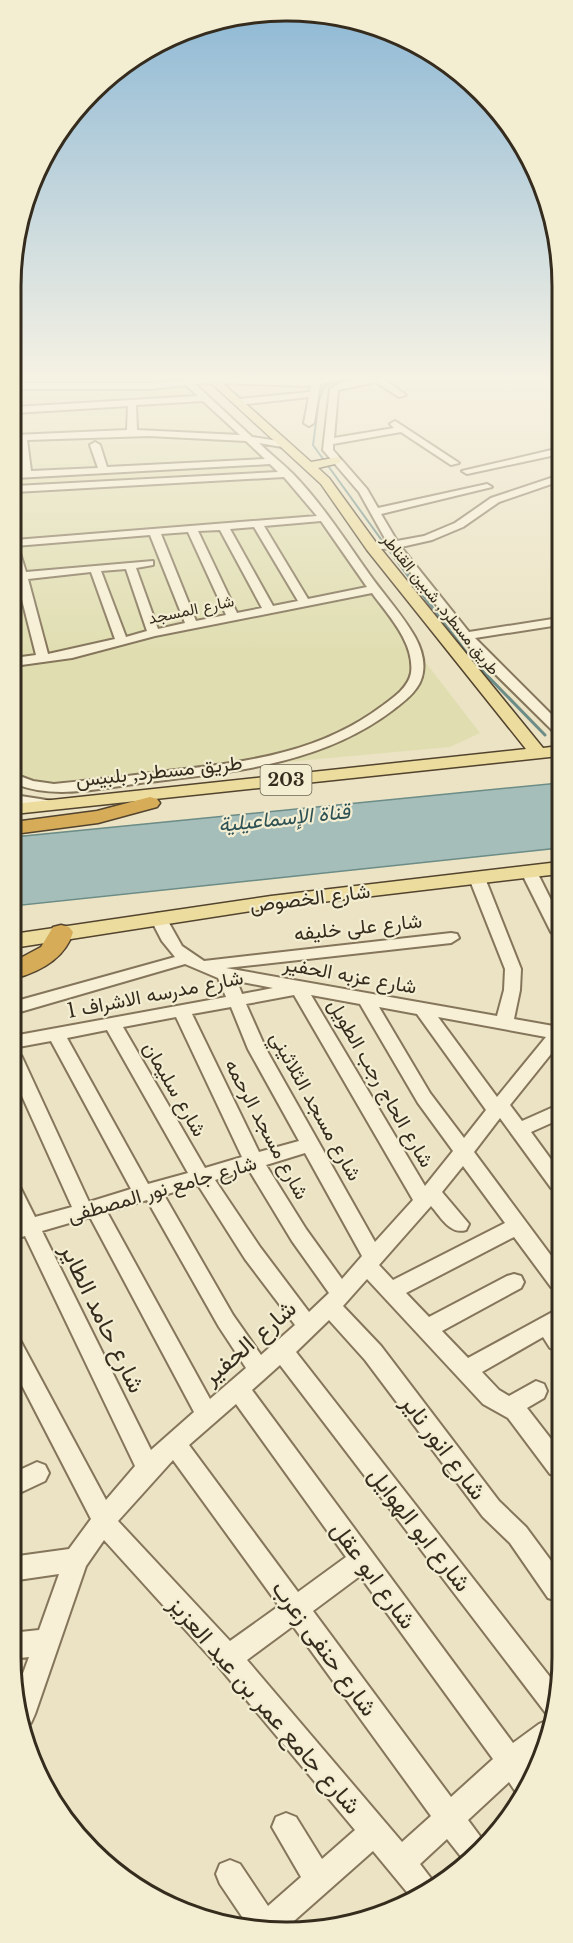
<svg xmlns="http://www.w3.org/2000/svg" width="573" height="1943" font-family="'Libre Baskerville',Vazirmatn,serif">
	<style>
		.farmland { fill: #e0deb1 }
		.water { fill: #a5beb9; stroke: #6c8c87; stroke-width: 1.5 }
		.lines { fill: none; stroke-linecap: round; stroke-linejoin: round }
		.stream-far1 { stroke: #6c8c87; stroke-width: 2 }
		.stream { stroke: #6c8c87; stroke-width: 3 }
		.minor-casing { stroke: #84755b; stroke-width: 4 }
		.major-casing { stroke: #52432f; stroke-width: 3 }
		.highway-casing { stroke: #52432f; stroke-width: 3 }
		.minor { fill: #f7f0d6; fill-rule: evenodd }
		.major { fill: #ecdc9d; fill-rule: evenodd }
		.highway { fill: #d6ac58; fill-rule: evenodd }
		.labels { text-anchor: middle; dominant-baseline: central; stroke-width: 4.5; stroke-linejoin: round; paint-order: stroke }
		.far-street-label { font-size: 16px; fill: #352c1e; stroke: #f3edd2 }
		.shield { fill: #f3edd2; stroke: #6e6654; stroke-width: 1.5 }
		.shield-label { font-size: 18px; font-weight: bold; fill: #352c1e }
		.street-label { font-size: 20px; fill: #352c1e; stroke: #f3edd2 }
		.water-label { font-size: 21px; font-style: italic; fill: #2e5254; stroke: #f3edd2 }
		.near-street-label { font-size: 24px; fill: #352c1e; stroke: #f3edd2 }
		.rim { fill: none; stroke: #352c1e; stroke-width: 3 }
	</style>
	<rect width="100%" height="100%" fill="#ebe3c3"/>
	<!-- farmland -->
	<polygon class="farmland" points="15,379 178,379 194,396 276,468 480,733 450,747 14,787"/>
	<!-- water -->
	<polygon class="water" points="559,783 559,848 13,906 14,837"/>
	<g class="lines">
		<!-- stream-far1 -->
		<polyline class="stream-far1" points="355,379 335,382 324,387 319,400 313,445 396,560"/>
		<!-- stream -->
		<polyline class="stream" points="395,558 471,659 545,735"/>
		<defs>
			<g id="minor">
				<path d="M198,379H341L320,384L314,423L309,426L304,423L309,397L238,405L234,402L238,399L310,392L311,386L213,383L195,384L252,437L285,442V446L282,447L259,443C270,454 282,463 293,474C324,506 346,542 372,578C386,597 403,616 415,637C420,646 425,660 423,672C421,689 406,700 393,710C322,764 234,772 148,782C106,787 54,801 14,783V774L33,781L54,784C95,780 135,775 176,770C249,762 321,752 382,706C393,698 408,688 411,673C415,643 388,615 372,593L155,636L72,658L14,666V658L36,655L15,572V550L20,553L26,572L153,561V565L136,568L158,629L185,623L150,535L15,546V540L317,516L284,477L15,492V486L278,472L270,464L15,478V472H21L15,435L127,430L128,406L15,413V407L198,396L186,385L150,389H15V383H150ZM203,401L240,435L137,430L136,405ZM149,436L246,441L265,459L107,467L100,445L95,442L90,445L98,468L31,471L27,440ZM321,521L367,587L308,599L264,526ZM254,527L298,601L273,606L230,529ZM220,530L262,608L237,613L198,531ZM188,532L226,615L196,621L161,534ZM126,569L147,631L126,637L101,571ZM91,572L115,639L48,654L28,579Z"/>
				<polygon points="364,379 384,379 406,395 399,397 376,382 338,390 334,438 394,428 390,424 395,421 459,463 451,465 401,432 333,444 333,450 367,489 378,508 487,484 492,487 381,514 397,541 424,536 455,523 491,498 560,475 560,481 499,502 463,527 432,540 401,547 469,632 559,618 559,625 475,638 559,722 559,733 554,732 477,656 391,548 372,550 367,547 372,544 387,542 359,492 323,450 330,389 340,383"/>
				<polygon points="560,448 560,454 467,474 462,471"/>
				<polygon points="14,795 53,801 60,805 53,809 14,803"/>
				<polygon points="529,867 537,872 559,916 559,937 551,932 521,872"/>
				<path d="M477,873L485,878L521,969L520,990L514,1019L559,1027V1044L510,1105L522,1121L558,1105V1120L531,1132L558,1169V1190L551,1188L500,1118L474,1152L558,1265V1289L551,1287L514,1237L406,1293L429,1317L507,1276L514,1274L521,1276L524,1282L521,1288L442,1331L468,1358L558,1309V1351L550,1348L543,1337L482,1372L499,1390L509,1396L536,1381L544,1384L547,1391L544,1398L527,1408L558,1448V1476L550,1474L508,1418L483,1404L367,1279L343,1306L381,1346L499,1501L526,1527L557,1569V1601L548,1598L510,1543L483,1517L365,1360L329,1320L296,1352L557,1686V1711L554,1719L548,1716L280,1365L252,1390L513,1743L539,1724L548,1720L553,1722L538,1758L529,1764L533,1769L522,1796L517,1794L509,1782L468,1820L485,1843L466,1863L447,1839L420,1864L436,1885L411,1897L373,1851L286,1928L251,1930L220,1884L216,1874L220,1864L230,1860L240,1864L268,1906L301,1877L272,1827L276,1817L286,1813L296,1817L322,1859L355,1830L219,1667L104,1540L86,1566L35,1714L31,1723L24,1726L17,1690L29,1657L11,1659L10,1656L11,1633L39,1630L59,1574L11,1581V1557L69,1549L91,1519L12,1366V1337L20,1340L106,1500L135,1466L25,1236L12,1240V1224L18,1222L12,1211V1183L19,1185L35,1217L72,1207L13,1076V1051L19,1053L22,1057L89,1202L131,1189L51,1041L13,1048V1036L226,997L218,978L185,964L13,1014V1002L175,957L162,941L150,918L158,913L164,914L182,946L204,961L451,933L457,934L459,938L451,943L226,968L497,1016L504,990L505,969L469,878ZM237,981L273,988L242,994ZM294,995L413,1200L375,1242L266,1049L246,1004ZM311,995L360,1004L418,1103L453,1151L425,1186ZM231,1007L248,1049L299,1141L259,1152L192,1014ZM379,1007L417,1014L486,1110L464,1138L430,1093ZM176,1017L242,1157L205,1168L123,1027ZM438,1017L546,1037L497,1097ZM107,1030L188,1173L148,1184L67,1038ZM305,1153L362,1256L342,1279L306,1229L266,1165ZM463,1166L505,1223L393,1280L379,1265L431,1206C441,1217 450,1235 466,1230L469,1224L442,1192ZM249,1170L292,1241L329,1293L309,1312L260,1247L215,1180ZM198,1185L245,1259L295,1325L261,1355L233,1315L164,1195ZM147,1200L219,1327L246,1368L210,1399L107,1212ZM90,1217L194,1412L151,1450L42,1231ZM236,1404L346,1557L298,1592L189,1445ZM173,1460L279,1606L230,1641L118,1521ZM360,1576L493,1759L451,1797L313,1611ZM293,1626L431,1816L402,1842L247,1660Z"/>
				<polygon points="37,1462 45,1465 49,1473 45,1481 11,1497 11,1474"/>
			</g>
			<g id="major">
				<polygon points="207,379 218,379 311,462 339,457 341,460 339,463 318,468 329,478 377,544 543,748 559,746 559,756 14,814 14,804 526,749 367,550 321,484"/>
				<polygon points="559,862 559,874 271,908 13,948 13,934 271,896"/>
			</g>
			<g id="highway">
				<polygon points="150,797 157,799 160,803 157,807 98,823 14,834 14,822 97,811"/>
				<path d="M61,925L69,927L73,932C65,959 39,972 13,979V962L41,947L53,927Z"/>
			</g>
		</defs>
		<!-- minor casing -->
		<use href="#minor" class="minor-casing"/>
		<!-- major casing -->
		<use href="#major" class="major-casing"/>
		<!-- highway casing -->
		<use href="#highway" class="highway-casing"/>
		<!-- minor -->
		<use href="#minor" class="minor"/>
		<!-- major -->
		<use href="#major" class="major"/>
		<!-- highway -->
		<use href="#highway" class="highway"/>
	</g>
	<!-- sky -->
	<linearGradient id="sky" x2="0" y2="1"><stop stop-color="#8db8d5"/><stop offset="0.58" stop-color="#f6f2e4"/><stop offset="1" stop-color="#f6f2e4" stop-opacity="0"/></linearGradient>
	<rect width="573" height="651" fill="url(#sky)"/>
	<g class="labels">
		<!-- far-street labels -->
		<g class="far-street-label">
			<text transform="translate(441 604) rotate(51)">طريق مسطرد, شبين القناطر</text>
			<text transform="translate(191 609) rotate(-12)">شارع المسجد</text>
		</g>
		<!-- shield labels -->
		<rect class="shield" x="260.5" y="765" width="51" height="30" rx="4.5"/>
		<g class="shield-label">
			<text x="286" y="780">203</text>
		</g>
		<!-- street labels -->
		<g class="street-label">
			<text transform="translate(159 771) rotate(-6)">طريق مسطرد, بلبيس</text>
			<text transform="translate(310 898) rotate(-7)">شارع الخصوص</text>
			<text transform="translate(358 927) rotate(-6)">شارع على خليفه</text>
			<text transform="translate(350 975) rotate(10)">شارع عزبه الحفير</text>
			<text transform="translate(155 994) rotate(-11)">شارع مدرسه الاشراف 1</text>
			<text transform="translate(381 1083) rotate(60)">شارع الحاج رجب الطويل</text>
			<text transform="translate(175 1089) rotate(60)">شارع سليمان</text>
			<text transform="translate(316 1106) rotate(61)">شارع مسجد الثلاثيني</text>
			<text transform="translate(267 1129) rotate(62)">شارع مسجد الرحمه</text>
			<text transform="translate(162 1189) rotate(-16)">شارع جامع نور المصطفى</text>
		</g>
		<!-- water labels -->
		<g class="water-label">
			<text transform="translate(284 818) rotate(-6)">قناة الإسماعيلية</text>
		</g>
		<!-- near-street labels -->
		<g class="near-street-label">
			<text transform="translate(103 1318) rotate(64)">شارع حامد الطاير</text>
			<text transform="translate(249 1342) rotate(-41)">شارع الحفير</text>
			<text transform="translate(444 1447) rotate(53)">شارع انور ناير</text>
			<text transform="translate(420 1529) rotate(52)">شارع ابو الهوايل</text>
			<text transform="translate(374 1575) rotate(54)">شارع ابو عقل</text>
			<text transform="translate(325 1648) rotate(54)">شارع حنفى زعرب</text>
			<text transform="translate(265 1705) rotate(49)">شارع جامع عمر بن عبد العزيز</text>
		</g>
	</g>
	<!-- crop -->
	<path d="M0 0H573V1943H0ZM286 21H287A265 265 0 0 1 552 286V1657A265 265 0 0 1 287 1922H286A265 265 0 0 1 21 1657V286A265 265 0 0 1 286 21Z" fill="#f3edd2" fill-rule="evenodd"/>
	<path class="rim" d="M286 21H287A265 265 0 0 1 552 286V1657A265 265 0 0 1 287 1922H286A265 265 0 0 1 21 1657V286A265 265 0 0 1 286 21Z"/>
</svg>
